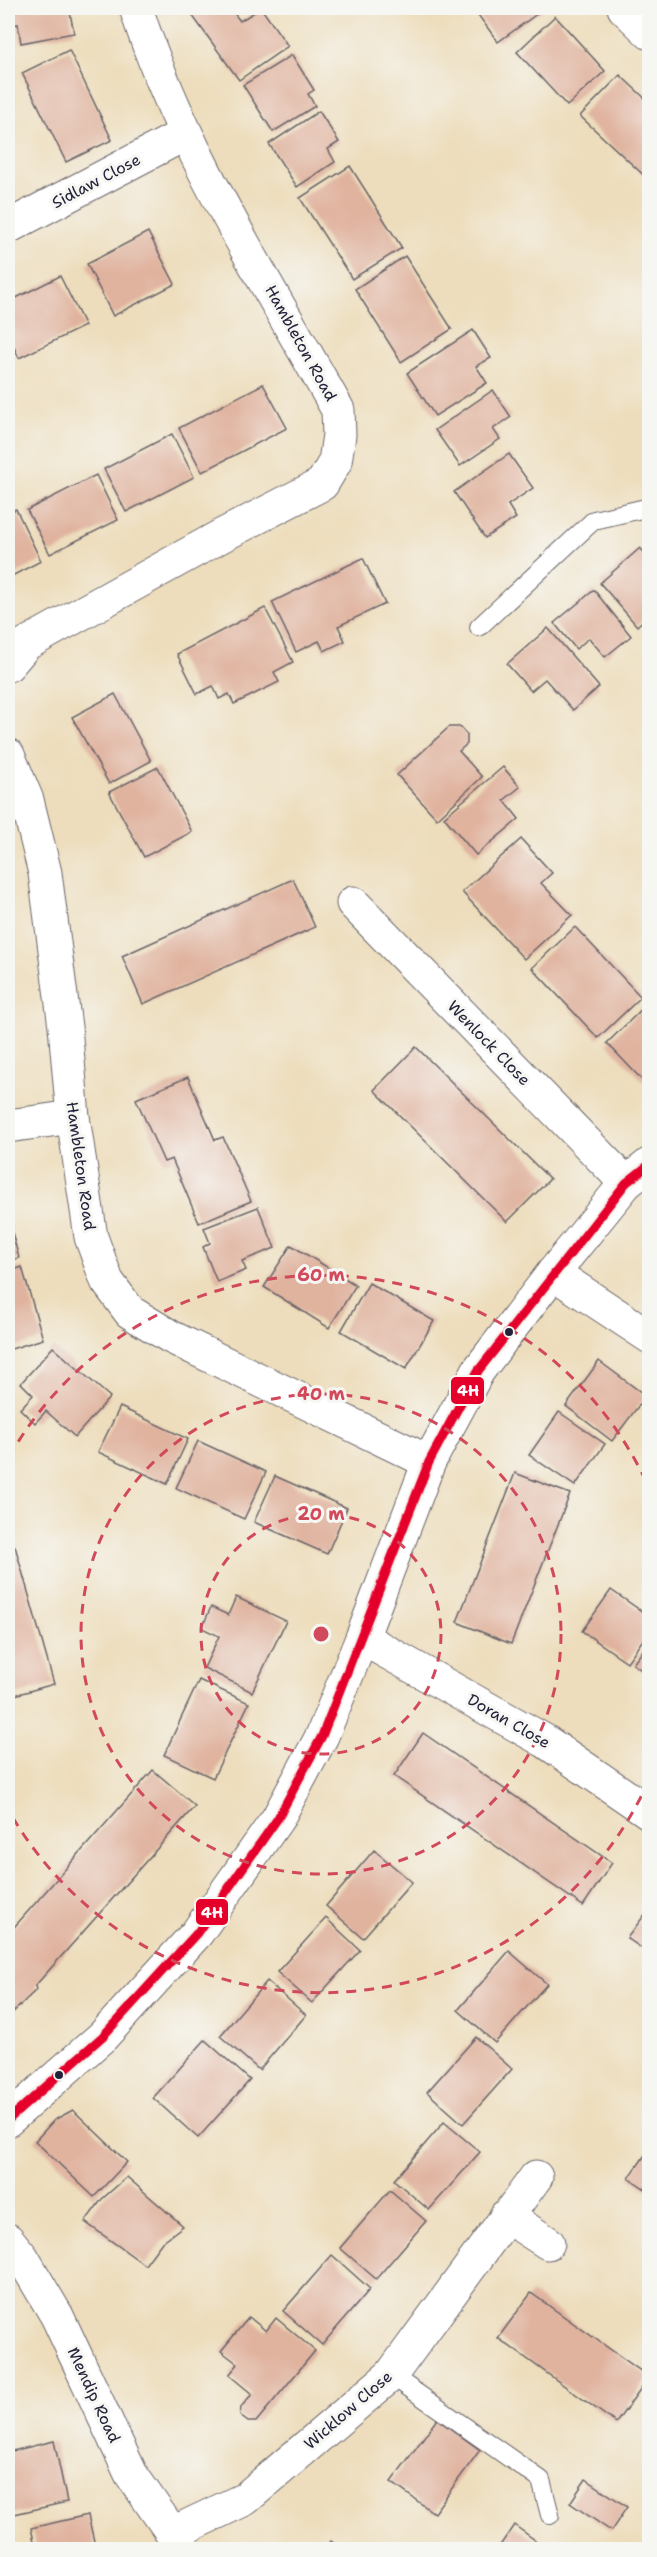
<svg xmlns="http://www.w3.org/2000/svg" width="657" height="2557" font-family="'Shantell Sans',sans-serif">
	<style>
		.building { fill: #e0b39f }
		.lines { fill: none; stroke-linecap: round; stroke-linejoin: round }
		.service-casing { stroke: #696368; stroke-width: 20 }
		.minor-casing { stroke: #696368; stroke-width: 35 }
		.tertiary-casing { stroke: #696368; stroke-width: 35 }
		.service { stroke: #fff; stroke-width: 18 }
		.minor { stroke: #fff; stroke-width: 33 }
		.tertiary { stroke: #fff; stroke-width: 33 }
		.bus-1-casing { stroke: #f6f6f2; stroke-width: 14 }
		.bus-1 { stroke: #e4002b; stroke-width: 9 }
		.ring { fill: none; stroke: #d1495b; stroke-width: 3; stroke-dasharray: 10 8 }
		.bus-dot { fill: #22223b; stroke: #f6f6f2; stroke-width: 2 }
		.labels { text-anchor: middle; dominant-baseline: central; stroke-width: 6; stroke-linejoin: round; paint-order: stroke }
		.street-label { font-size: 16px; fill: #22223b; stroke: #f6f6f2 }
		.centre { fill: #d1495b; stroke: #f6f6f2; stroke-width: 3 }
		.ring-label { font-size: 18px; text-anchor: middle; font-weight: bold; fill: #d1495b; stroke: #f6f6f2; stroke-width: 6; stroke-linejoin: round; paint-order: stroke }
		.line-badge { stroke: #f6f6f2; stroke-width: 2 }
		.badge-label { font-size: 16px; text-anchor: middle; font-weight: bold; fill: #fff }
	</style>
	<rect width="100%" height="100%" fill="#f6f6f2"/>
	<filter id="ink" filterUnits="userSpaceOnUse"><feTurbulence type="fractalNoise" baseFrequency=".0167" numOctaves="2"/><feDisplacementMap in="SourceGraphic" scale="12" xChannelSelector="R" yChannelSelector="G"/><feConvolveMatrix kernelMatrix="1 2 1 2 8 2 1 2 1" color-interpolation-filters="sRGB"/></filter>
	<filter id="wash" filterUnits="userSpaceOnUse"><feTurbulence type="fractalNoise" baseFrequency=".008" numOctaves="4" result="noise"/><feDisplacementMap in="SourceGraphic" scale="24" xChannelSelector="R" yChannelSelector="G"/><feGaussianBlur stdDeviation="1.35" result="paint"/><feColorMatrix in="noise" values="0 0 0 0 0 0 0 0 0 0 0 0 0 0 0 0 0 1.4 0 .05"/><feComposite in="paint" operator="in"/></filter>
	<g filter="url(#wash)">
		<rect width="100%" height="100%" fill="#edddbc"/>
		<g id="blocks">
			<!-- building -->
			<g class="building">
				<polygon points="8,8 69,8 74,33 21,43 18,24 8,26"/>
				<polygon points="204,8 230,8 240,21 261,8 288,46 239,80 192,15"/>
				<polygon points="473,8 545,8 498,42"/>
				<polygon points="555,16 605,71 567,106 517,52"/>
				<polygon points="69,50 112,140 66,162 22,73"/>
				<polygon points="292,55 314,90 308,94 315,106 273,132 243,85"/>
				<polygon points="620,75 650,103 650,181 580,116"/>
				<polygon points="319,111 339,142 328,149 335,162 297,187 269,144"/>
				<polygon points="350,166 402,248 352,279 300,198"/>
				<polygon points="148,232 175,284 113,316 87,264"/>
				<polygon points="405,256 452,329 401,362 355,289"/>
				<polygon points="60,276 85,326 19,358 8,334 8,302"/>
				<polygon points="473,330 491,358 476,366 487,383 435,416 407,373"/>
				<polygon points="263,384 287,428 202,472 179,428"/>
				<polygon points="493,390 511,417 493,429 500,439 460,466 435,430"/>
				<polygon points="172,434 194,477 126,512 104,469"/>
				<polygon points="509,454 533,488 508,505 516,518 485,538 454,492"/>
				<polygon points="96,475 118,520 50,554 27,510"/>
				<polygon points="16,509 41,561 8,578 8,513"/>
				<polygon points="640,548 650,558 650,614 637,626 600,583"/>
				<polygon points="363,558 385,604 338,626 345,641 324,651 319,641 296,652 272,602"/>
				<polygon points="594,590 631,636 605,657 589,638 576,649 554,623"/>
				<polygon points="265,608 293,662 274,672 279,682 234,704 229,694 219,699 213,686 197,694 177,654"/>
				<polygon points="548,628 599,687 573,710 545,679 531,691 507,664"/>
				<polygon points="115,694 151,761 109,784 72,717"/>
				<polygon points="449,727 460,727 467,735 467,744 459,751 482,777 437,819 397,775"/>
				<polygon points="158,767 192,832 144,857 109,792"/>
				<polygon points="503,767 520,787 504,800 519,819 476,855 444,817"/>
				<polygon points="521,839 552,873 541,883 572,915 524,959 462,892"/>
				<polygon points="293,879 315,927 143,1004 122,956"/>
				<polygon points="575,927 641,997 598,1038 532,968"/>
				<polygon points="648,1003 650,1078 645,1083 607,1043"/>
				<polygon points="416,1047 550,1179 507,1222 374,1090"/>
				<polygon points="188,1077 215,1140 223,1137 251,1201 199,1223 172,1159 164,1162 136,1099"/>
				<polygon points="258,1207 275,1248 242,1261 246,1270 217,1282 203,1247 210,1243 204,1228"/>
				<polygon points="8,1218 19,1258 8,1261"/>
				<polygon points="291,1245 356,1285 329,1328 264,1287"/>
				<polygon points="22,1267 43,1339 8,1350 8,1272"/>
				<polygon points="369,1283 434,1321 406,1369 341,1331"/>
				<polygon points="53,1347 110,1397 75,1437 46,1411 35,1423 20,1409 33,1395 21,1383"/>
				<polygon points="599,1361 646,1396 612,1441 566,1406"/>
				<polygon points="120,1407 188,1439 167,1484 98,1452"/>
				<polygon points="559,1412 605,1444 575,1486 529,1455"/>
				<polygon points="198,1441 266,1472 244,1519 176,1488"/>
				<polygon points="515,1473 570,1494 511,1644 457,1622"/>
				<polygon points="275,1476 347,1508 327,1554 254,1522"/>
				<polygon points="15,1546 54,1684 8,1697 8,1549"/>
				<polygon points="611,1590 650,1617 650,1630 627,1662 582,1631"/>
				<polygon points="236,1597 286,1621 252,1692 204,1668 219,1636 202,1628 211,1607 228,1615"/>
				<polygon points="650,1641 650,1676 633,1664"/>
				<polygon points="199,1680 249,1703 213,1778 164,1755"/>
				<polygon points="423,1733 612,1863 583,1906 394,1776"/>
				<polygon points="153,1770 195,1806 35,1986 36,1990 8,2017 8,1934"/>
				<polygon points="374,1850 412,1882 363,1938 326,1906"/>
				<polygon points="650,1908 650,1954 627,1938"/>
				<polygon points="326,1918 360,1950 312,2003 277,1972"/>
				<polygon points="509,1951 547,1984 495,2043 458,2010"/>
				<polygon points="267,1981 306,2015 259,2070 220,2036"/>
				<polygon points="476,2037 512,2069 463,2124 427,2092"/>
				<polygon points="205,2040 250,2080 198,2138 153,2098"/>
				<polygon points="73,2110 127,2162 94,2197 35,2141 54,2120"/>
				<polygon points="444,2122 480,2152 429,2210 394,2180"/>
				<polygon points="650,2148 650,2192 629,2178"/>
				<polygon points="127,2177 183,2226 162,2242 145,2265 85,2222 102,2199"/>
				<polygon points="390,2190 426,2221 376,2279 340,2248"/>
				<polygon points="332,2255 370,2289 322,2345 283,2311"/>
				<polygon points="531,2293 649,2377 616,2423 498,2338"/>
				<polygon points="249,2317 266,2331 276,2318 315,2351 256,2422 248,2422 240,2416 241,2407 252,2394 229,2375 238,2364 221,2351"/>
				<polygon points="437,2419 480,2450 434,2513 391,2482"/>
				<polygon points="54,2441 67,2502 10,2515 8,2506 8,2452"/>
				<polygon points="586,2479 627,2507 611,2531 570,2503"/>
				<polygon points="88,2515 96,2550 36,2550 31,2528"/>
				<polygon points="514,2525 549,2550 497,2550"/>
				<polygon points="331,2541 343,2550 324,2550"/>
			</g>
		</g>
	</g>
	<g filter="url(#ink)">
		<use href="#blocks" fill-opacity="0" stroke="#696368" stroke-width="1.5"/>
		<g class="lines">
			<defs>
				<g id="service">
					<polyline points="479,627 594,520 650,507"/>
					<polyline points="391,2375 541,2480 550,2515"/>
				</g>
				<g id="minor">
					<polyline points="624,8 650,33"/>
					<polyline points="8,227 185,134"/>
					<path d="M8,665L26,644L221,536L322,484L335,462L339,435L338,410C265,279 181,150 136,8"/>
					<polyline points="8,755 27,800 45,873 65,1027 73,1117 91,1237 107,1281 130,1312 171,1337 429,1462"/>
					<polyline points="353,903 626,1183"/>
					<polyline points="8,1126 73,1117"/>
					<polyline points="553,1273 650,1337"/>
					<polyline points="362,1638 545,1741 650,1813"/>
					<polyline points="506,2216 548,2243"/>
					<polyline points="8,2240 22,2257 57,2316 131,2474 184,2550"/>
					<polyline points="173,2533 245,2499 391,2375 536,2177"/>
				</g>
				<polyline id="tertiary" points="8,2120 103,2036 197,1933 278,1818 322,1736 362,1638 429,1462 478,1371 553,1273 626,1183 650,1164"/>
			</defs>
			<!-- service casing -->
			<use href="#service" class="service-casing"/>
			<!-- minor casing -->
			<use href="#minor" class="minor-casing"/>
			<!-- tertiary casing -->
			<use href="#tertiary" class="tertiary-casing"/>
			<!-- service -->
			<use href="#service" class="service"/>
			<!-- minor -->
			<use href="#minor" class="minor"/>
			<!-- tertiary -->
			<use href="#tertiary" class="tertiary"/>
			<defs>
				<polyline id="bus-1" points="8,2120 103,2036 197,1933 278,1818 322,1736 429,1462 478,1371 626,1183 650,1164"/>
			</defs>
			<!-- bus-1 casing -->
			<use href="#bus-1" class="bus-1-casing"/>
			<!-- bus-1 -->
			<use href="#bus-1" class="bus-1"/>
		</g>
	</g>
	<!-- distance rings -->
	<g class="ring">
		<circle cx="321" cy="1634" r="120"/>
		<circle cx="321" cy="1634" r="240"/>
		<path d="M649 1780A359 359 0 0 1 9 1811M9 1457A359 359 0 0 1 649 1488"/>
	</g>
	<!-- markers -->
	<g class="bus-dot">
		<circle cx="509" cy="1332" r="5"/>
		<circle cx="59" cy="2075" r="5"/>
	</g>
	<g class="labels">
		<!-- street labels -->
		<g class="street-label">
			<text transform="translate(96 181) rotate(-28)">Sidlaw Close</text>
			<text transform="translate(301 343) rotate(61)">Hambleton Road</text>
			<text transform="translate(489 1043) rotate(46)">Wenlock Close</text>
			<text transform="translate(81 1166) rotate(82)">Hambleton Road</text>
			<text transform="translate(509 1721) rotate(30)">Doran Close</text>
			<text transform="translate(94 2395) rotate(65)">Mendip Road</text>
			<text transform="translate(348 2410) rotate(-41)">Wicklow Close</text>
		</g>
	</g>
	<circle cx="321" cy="1634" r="9" class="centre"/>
	<g class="ring-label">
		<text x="321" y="1281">60 m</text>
		<text x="321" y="1400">40 m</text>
		<text x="321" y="1520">20 m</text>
	</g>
	<g class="line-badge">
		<rect x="450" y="1376" width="35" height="29" rx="6" fill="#e4002b"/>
		<rect x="195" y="1898" width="34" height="28" rx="6" fill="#e4002b"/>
	</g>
	<g class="badge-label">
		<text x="468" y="1396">4H</text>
		<text x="212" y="1918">4H</text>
	</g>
	<!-- margin -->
	<rect width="657" height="2557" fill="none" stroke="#f6f6f2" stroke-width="30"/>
</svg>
